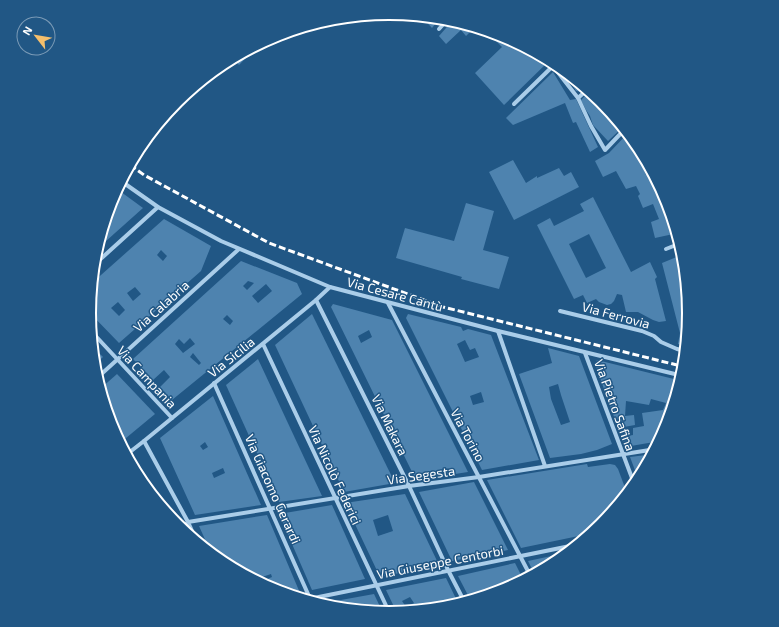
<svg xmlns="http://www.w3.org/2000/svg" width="779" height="627" font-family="'Exo 2',sans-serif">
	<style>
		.building { fill: #4e83af; fill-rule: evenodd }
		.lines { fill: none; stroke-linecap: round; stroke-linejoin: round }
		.minor { stroke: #aacde9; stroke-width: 4 }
		.rail { stroke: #fff; stroke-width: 3; stroke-dasharray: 7 3; stroke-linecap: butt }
		.labels { text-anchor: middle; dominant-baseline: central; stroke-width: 3; stroke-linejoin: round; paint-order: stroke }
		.street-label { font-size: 13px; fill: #fff; stroke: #215785 }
		.rim { fill: none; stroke: #fff; stroke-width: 2 }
	</style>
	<rect width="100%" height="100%" fill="#215785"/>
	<!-- building -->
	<g class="building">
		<polygon points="421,16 440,18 432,28"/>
		<polygon points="453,20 475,27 466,36 461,30 446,44 439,36"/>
		<polygon points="485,30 505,36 534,52 539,57 540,55 550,60 504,105 475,73 502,47"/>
		<polygon points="259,44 239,65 233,58"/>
		<polygon points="231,59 220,70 217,68 223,64"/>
		<polygon points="561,67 586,88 582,92 576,91"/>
		<polygon points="553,72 570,100 576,99 598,147 590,152 576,122 573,123 565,103 513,125 506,118"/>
		<polygon points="590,91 602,101 623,127 608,141 593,125 590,116 586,110 581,100"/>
		<polygon points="628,133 639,147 643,153 637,155 646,175 653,172 667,199 678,233 655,238 651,222 659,219 653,204 643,208 638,196 640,194 636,186 626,189 616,171 603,177 595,161 609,153"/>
		<polygon points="513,160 526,183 537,176 537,178 559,168 564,176 571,172 579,187 514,220 489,172"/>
		<polygon points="117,189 143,208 96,250 112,198"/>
		<path d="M593,197L631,272L650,262L657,277L655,279L666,321L659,322L653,320L638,312H626L622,295L617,294L614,301L611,304L607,305L599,302L596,299L587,303L583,295L574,299L537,225L550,218L554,226L584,211L580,204ZM589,234L606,268L586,278L569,244Z"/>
		<polygon points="466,203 494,211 483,250 509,257 499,289 461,279 462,277 396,258 405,228 454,241"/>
		<path d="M164,219L211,246L201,271L119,343L89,312L92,283ZM161,250L167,256L163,261L157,255ZM135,287L141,294L133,301L127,293ZM118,302L125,310L119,316L111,308Z"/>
		<polygon points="684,254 690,314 687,346 678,344 680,333 662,263"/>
		<path d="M241,261L297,283L302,294L172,400L160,387L170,377L164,370L153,380L133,359ZM248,281L254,283L247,290L243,286ZM266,284L272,291L258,303L252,296ZM227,315L233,321L230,325L223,319ZM190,338L195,344L183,353L175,344L179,339L184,344ZM193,353L201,363L199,365L190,357Z"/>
		<path d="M333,304L392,320L468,472L416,480L331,307ZM369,330L372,337L361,343L358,336Z"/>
		<polygon points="312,314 395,483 344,492 275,345"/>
		<path d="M408,314L461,327L463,331L468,329L491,335L539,460L482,470L406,318ZM465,340L470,350L475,348L479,357L465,362L457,344ZM481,392L484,402L473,405L470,396Z"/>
		<polygon points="92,346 103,357 94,365"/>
		<path d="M548,348L579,356L612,444L597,450L581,454L550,458L519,374L552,363ZM558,384L561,395L570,422L561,425L551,399L549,387Z"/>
		<polygon points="258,359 322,496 279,502 226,385"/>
		<polygon points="597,360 682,381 667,429 660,441 625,447 621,437 633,435 633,428 644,426 642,413 663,410 666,403 651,399 649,405 626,401 625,416 634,415 635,425 618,428 595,364"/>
		<polygon points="117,374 155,414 120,443 112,428 100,389"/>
		<path d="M213,396L261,505L195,515L160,438ZM205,442L208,447L203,450L200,446ZM223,468L225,473L214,478L212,473Z"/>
		<polygon points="654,454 639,481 630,457"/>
		<polygon points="587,464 588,467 610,464 615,465 618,469 627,493 630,492 602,526 593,533 521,548 487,480"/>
		<polygon points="474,482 508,550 452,561 419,492"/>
		<path d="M405,494L439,565L380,577L345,503ZM388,515L393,531L378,536L373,520Z"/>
		<polygon points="332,505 365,579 312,590 279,514"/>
		<path d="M267,515L300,593L287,595L274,591L222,563L212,555L199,526ZM271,574L272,577L263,581L262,577Z"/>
		<polygon points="570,552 556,563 535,575 528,561"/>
		<polygon points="515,563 524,581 504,591 471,601 458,576"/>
		<path d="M446,578L459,605L448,608L397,613L386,590ZM410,597L414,603L406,607L402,601Z"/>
		<polygon points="374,594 383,613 331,608 319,604"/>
	</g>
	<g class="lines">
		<!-- minor -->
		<g class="minor">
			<polyline points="439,29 448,19"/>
			<polyline points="553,66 578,98 591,126 605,150 625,129"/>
			<polyline points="578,98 588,89"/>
			<polyline points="514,104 556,63"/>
			<polyline points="121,181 158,207 221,241 330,287 498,331 683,376"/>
			<polyline points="666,249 681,243"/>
			<polyline points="94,265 158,207"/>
			<polyline points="316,300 409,486 448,570 465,603"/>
			<polyline points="388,303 531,577"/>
			<polyline points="560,311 642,331 654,336 661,342 677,349 686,351"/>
			<polyline points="91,331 172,418"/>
			<polyline points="498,331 545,466"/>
			<polyline points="263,344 390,614"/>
			<polyline points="585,353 635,486"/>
			<polyline points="97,378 239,249"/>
			<polyline points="214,383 312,603"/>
			<polyline points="144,441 316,300 330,287"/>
			<polyline points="126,455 144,441 188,522 182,530"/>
			<polyline points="197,542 188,522 409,486 479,477 656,449"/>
			<polyline points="304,600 580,544"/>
		</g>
		<!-- rail -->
		<polyline class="rail" points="130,165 144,175 269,243 443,307 685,367"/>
	</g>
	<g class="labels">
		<!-- street labels -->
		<g class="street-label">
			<text transform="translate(395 294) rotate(15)">Via Cesare Cantù</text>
			<text transform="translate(161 306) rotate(-42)">Via Calabria</text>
			<text transform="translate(616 315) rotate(15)">Via Ferrovia</text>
			<text transform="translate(231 357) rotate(-39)">Via Sicilia</text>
			<text transform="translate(147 377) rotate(47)">Via Campania</text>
			<text transform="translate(615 405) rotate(70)">Via Pietro Safina</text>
			<text transform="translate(390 425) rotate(64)">Via Makara</text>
			<text transform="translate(468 435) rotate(62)">Via Torino</text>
			<text transform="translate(335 475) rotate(65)">Via Nicolò Federici</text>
			<text transform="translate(421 475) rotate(-8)">Via Segesta</text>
			<text transform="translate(273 489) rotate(66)">Via Giacomo Gerardi</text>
			<text transform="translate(440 562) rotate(-11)">Via Giuseppe Centorbi</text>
		</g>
	</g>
	<!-- crop -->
	<path d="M0 0H779V627H0ZM96 313a293 293 0 1 1 586 0a293 293 0 1 1-586 0Z" fill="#215785" fill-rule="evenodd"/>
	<path class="rim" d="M96 313a293 293 0 1 1 586 0a293 293 0 1 1-586 0Z"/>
	<!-- north arrow -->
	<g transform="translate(36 36) rotate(301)"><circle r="19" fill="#215785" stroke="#7a9ab6"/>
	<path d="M0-3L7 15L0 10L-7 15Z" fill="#f5bf6c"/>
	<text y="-6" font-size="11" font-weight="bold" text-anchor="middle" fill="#ffffff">N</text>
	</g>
</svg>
